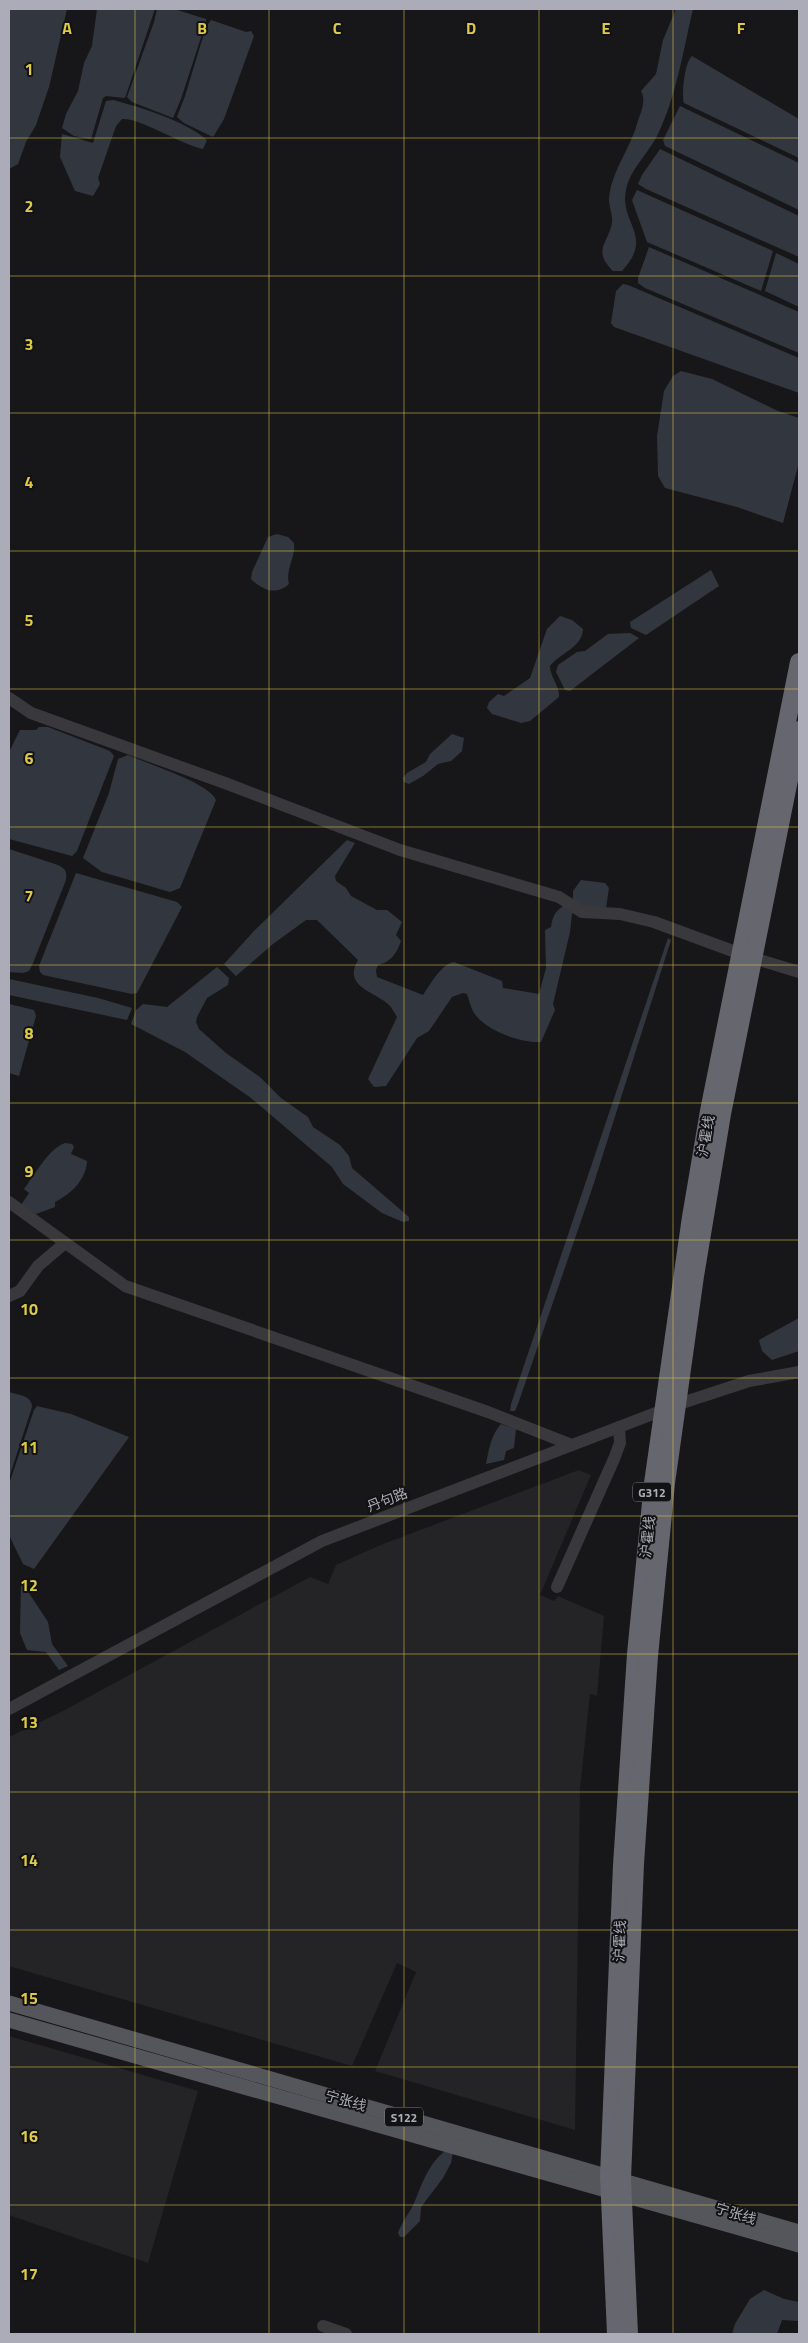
<svg xmlns="http://www.w3.org/2000/svg" width="808" height="2343" font-family="'Titillium Web','Noto Sans SC',sans-serif">
	<style>
		.built { fill: #242325 }
		.water { fill: #32373f }
		.lines { fill: none; stroke-linecap: round; stroke-linejoin: round }
		.minor { stroke: #39383d; stroke-width: 12 }
		.major { stroke: #55555c; stroke-width: 15 }
		.highway { stroke: #65666e; stroke-width: 18 }
		.grid { fill: none; stroke: #dec94a; stroke-width: 1; stroke-opacity: 0.55 }
		.labels { text-anchor: middle; dominant-baseline: central; stroke-width: 4; stroke-linejoin: round; paint-order: stroke }
		.shield { fill: #121214; stroke: #7d7e86; stroke-width: 1 }
		.shield-label { font-size: 12px; font-weight: bold; fill: #abacb7 }
		.street-label { font-size: 14px; fill: #abacb7; stroke: #121214 }
		.grid-label { font-size: 16px; text-anchor: middle; font-weight: bold; fill: #dec94a; stroke: #121214; stroke-width: 4; stroke-linejoin: round; paint-order: stroke }
	</style>
	<rect width="100%" height="100%" fill="#171719"/>
	<!-- built -->
	<g class="built">
		<polygon points="579,1470 591,1475 540,1595 554,1601 558,1596 604,1616 597,1696 590,1694 580,1789 575,2130 375,2071 416,1972 397,1963 352,2066 9,1966 9,1737 61,1712 310,1577 328,1584 336,1565 378,1546"/>
		<polygon points="9,2036 198,2091 148,2263 9,2215"/>
	</g>
	<!-- water -->
	<g class="water">
		<polygon points="9,9 67,9 49,87 36,125 26,142 18,164 9,169"/>
		<polygon points="97,9 155,9 125,98 106,96 103,98 91,139 74,136 62,128 66,114 78,91 84,63 92,46"/>
		<polygon points="157,9 174,9 206,19 206,22 181,99 173,118 132,102 127,97 154,22"/>
		<path d="M676,9H693C683,51 677,94 658,134C649,153 630,169 626,190C619,224 655,235 622,271H613C592,250 608,244 612,223C613,215 609,207 609,200C610,174 630,149 637,124C640,114 647,101 641,91L656,74L663,40Z"/>
		<polygon points="211,20 246,32 251,31 254,36 224,119 213,137 184,123 177,117 185,96 206,27"/>
		<path d="M692,56L799,119V158L684,103C681,94 685,61 692,56Z"/>
		<path d="M113,100C143,108 183,120 207,140L203,149C180,144 141,118 122,119L116,126L98,178L100,184L93,196L75,191L60,157L62,134L93,143L106,101Z"/>
		<polygon points="680,106 799,163 799,210 665,146 663,140"/>
		<polygon points="660,149 799,216 799,257 646,189 638,184 642,175"/>
		<polygon points="637,190 773,251 761,291 647,242 632,200"/>
		<polygon points="649,247 799,312 799,353 645,288 638,283 638,278"/>
		<polygon points="776,253 799,264 799,307 765,291"/>
		<polygon points="623,284 628,285 799,358 799,393 614,327 611,323 616,291"/>
		<polygon points="681,371 712,379 778,411 799,418 799,462 783,523 737,507 665,488 658,476 657,436 664,391 673,376"/>
		<path d="M277,534L288,537L294,543C296,557 285,570 289,584C276,596 262,590 251,579L252,572L268,537Z"/>
		<polygon points="711,570 719,586 646,635 631,628 630,622"/>
		<path d="M560,616L572,620L583,629C582,648 561,652 550,666C550,677 560,686 559,697L530,721L521,723L492,714L487,708L489,702L498,694L504,696L530,678L547,629Z"/>
		<polygon points="630,633 639,638 570,691 565,690 556,672 558,665 577,652 585,651 608,634"/>
		<polygon points="39,727 48,727 110,751 114,756 82,838 77,851 72,856 9,839 9,752 20,730 36,730"/>
		<polygon points="452,734 464,738 462,751 451,761 438,764 423,776 409,784 404,782 403,778 407,773 426,762 430,754"/>
		<path d="M128,755C146,763 211,784 216,800L180,888L170,892L102,872L83,858L109,793L118,759Z"/>
		<path d="M347,840L355,843L335,876L336,881L346,888L351,896L377,910H387L402,922L396,935L401,941C397,953 391,962 378,965L376,970L377,977L423,995C430,985 441,964 454,962L502,981L503,988L539,994L546,968L545,930L551,927C554,908 560,910 573,899V891L581,880L605,883L609,888L606,908L581,907L572,914L570,932L553,1004L555,1010L541,1042C521,1043 486,1031 474,1013C471,1008 469,1000 467,994L463,993L452,997L429,1031L417,1038L386,1086L374,1087L368,1079L397,1017C395,1014 393,1010 391,1007C376,991 342,988 358,960L317,920H306L273,944L236,976L224,964L254,931Z"/>
		<path d="M9,849L58,865C66,869 67,872 66,880L33,963L29,971L23,973L9,972Z"/>
		<polygon points="76,873 177,902 182,907 137,993 132,994 43,975 40,972 39,966"/>
		<polygon points="668,938 671,940 592,1189 518,1404 515,1411 510,1411 511,1404"/>
		<polygon points="217,967 229,978 228,985 207,998 197,1017 196,1022 199,1029 226,1053 260,1077 281,1098 308,1117 313,1127 340,1145 349,1156 352,1168 409,1217 409,1221 403,1222 382,1213 343,1184 332,1167 251,1098 185,1052 131,1024 136,1010 143,1004 167,1007"/>
		<polygon points="9,979 98,998 132,1008 127,1020 9,995"/>
		<polygon points="9,1004 34,1010 36,1016 19,1076 9,1073"/>
		<path d="M65,1143L72,1144L74,1147L71,1154L87,1161C86,1180 71,1194 55,1202V1207L36,1214L21,1205L29,1193L24,1189C35,1175 48,1149 65,1143Z"/>
		<polygon points="799,1318 799,1351 772,1360 762,1351 759,1340"/>
		<path d="M9,1392C18,1395 32,1395 32,1407L9,1478Z"/>
		<polygon points="37,1406 71,1414 129,1437 34,1569 23,1564 9,1535 9,1484 34,1410"/>
		<path d="M501,1424L516,1429L514,1448L506,1451L504,1460L486,1464C489,1449 491,1435 501,1424Z"/>
		<polygon points="21,1581 48,1622 52,1644 68,1666 59,1670 46,1652 27,1650 20,1633"/>
		<path d="M448,2149L453,2152L451,2163L443,2178L421,2207L420,2221L404,2237H400L398,2233C402,2221 410,2213 415,2201C422,2184 430,2160 448,2149Z"/>
		<polygon points="764,2290 784,2299 799,2302 799,2321 782,2320 777,2334 732,2334 735,2324 750,2299"/>
	</g>
	<g class="lines">
		<!-- minor -->
		<g class="minor">
			<polyline points="9,698 31,713 225,783 400,850 559,897 582,912 620,914 654,922 741,954"/>
			<polyline points="753,958 799,972"/>
			<polyline points="9,1202 125,1286 488,1412 572,1445"/>
			<polyline points="9,1296 20,1291 38,1266 65,1243"/>
			<polyline points="557,1587 614,1459 620,1443 619,1427"/>
			<polyline points="9,1709 322,1541 679,1404 749,1381 799,1372"/>
			<polyline points="323,2326 346,2334"/>
		</g>
		<!-- major -->
		<g class="major">
			<polyline points="9,2003 799,2232"/>
			<polyline points="9,2020 799,2245"/>
		</g>
		<!-- highway -->
		<g class="highway">
			<polyline points="616,2334 609,2176 622,1865 636,1654 653,1483 691,1217 709,1111 799,662"/>
			<polyline points="629,2334 622,2179 635,1864 649,1656 666,1483 695,1276 722,1114 799,730"/>
		</g>
	</g>
	<!-- grid -->
	<path class="grid" d="M135,9V2334M269,9V2334M404,9V2334M539,9V2334M673,9V2334M9,138H799M9,276H799M9,413H799M9,551H799M9,689H799M9,827H799M9,965H799M9,1103H799M9,1240H799M9,1378H799M9,1516H799M9,1654H799M9,1792H799M9,1930H799M9,2067H799M9,2205H799"/>
	<g class="labels">
		<!-- shield labels -->
		<g class="shield">
			<rect x="633" y="1482.5" width="38" height="19" rx="4"/>
			<rect x="385" y="2107.5" width="38" height="19" rx="4"/>
		</g>
		<g class="shield-label">
			<text x="652" y="1492">G312</text>
			<text x="404" y="2117">S122</text>
		</g>
		<!-- street labels -->
		<g class="street-label">
			<text transform="translate(705 1136) rotate(-80)">沪霍线</text>
			<text transform="translate(387 1499) rotate(-21)">丹句路</text>
			<text transform="translate(647 1537) rotate(-84)">沪霍线</text>
			<text transform="translate(619 1941) rotate(-88)">沪霍线</text>
			<text transform="translate(346 2100) rotate(16)">宁张线</text>
			<text transform="translate(736 2213) rotate(17)">宁张线</text>
		</g>
	</g>
	<g class="grid-label">
		<text x="67" y="34">A</text>
		<text x="202" y="34">B</text>
		<text x="337" y="34">C</text>
		<text x="471" y="34">D</text>
		<text x="606" y="34">E</text>
		<text x="741" y="34">F</text>
		<text x="29" y="75">1</text>
		<text x="29" y="212">2</text>
		<text x="29" y="350">3</text>
		<text x="29" y="488">4</text>
		<text x="29" y="626">5</text>
		<text x="29" y="764">6</text>
		<text x="29" y="902">7</text>
		<text x="29" y="1039">8</text>
		<text x="29" y="1177">9</text>
		<text x="29" y="1315">10</text>
		<text x="29" y="1453">11</text>
		<text x="29" y="1591">12</text>
		<text x="29" y="1728">13</text>
		<text x="29" y="1866">14</text>
		<text x="29" y="2004">15</text>
		<text x="29" y="2142">16</text>
		<text x="29" y="2280">17</text>
	</g>
	<!-- border -->
	<rect width="808" height="2343" fill="none" stroke="#abacb7" stroke-width="20"/>
</svg>
